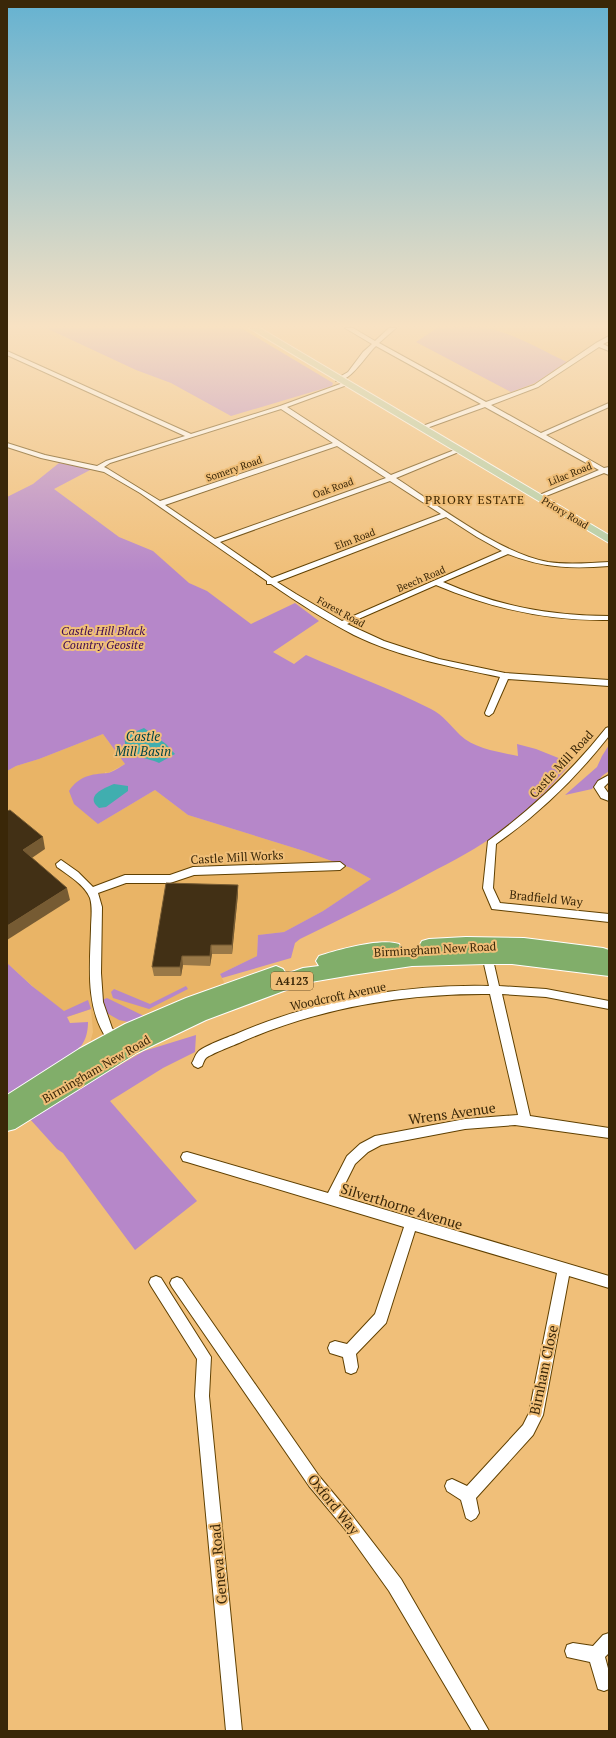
<svg xmlns="http://www.w3.org/2000/svg" width="616" height="1738" font-family="'PT Serif',serif">
	<style>
		.built { fill: #e9b466 }
		.green { fill: #b687c9 }
		.water { fill: #40aeaf }
		.lines { fill: none; stroke-linecap: round; stroke-linejoin: round }
		.street-casing { stroke: #604001; stroke-width: 2 }
		.primary-casing { stroke: #fff; stroke-width: 2 }
		.highway-casing { stroke: #fff; stroke-width: 2 }
		.street { fill: #fff; fill-rule: evenodd }
		.primary { fill: #b3cea6; fill-rule: evenodd }
		.highway { fill: #81ae6a; fill-rule: evenodd }
		.wall { fill: #997847 }
		.shaded-wall { fill: #765b33 }
		.building { fill: #423015; stroke: #765b33 }
		.labels { text-anchor: middle; dominant-baseline: central; stroke-width: 4; stroke-linejoin: round; paint-order: stroke }
		.far-street-label { font-size: 10px; fill: #3a2708; stroke: #f0bf79 }
		.shield { fill: #f0bf79; stroke: #71552a; stroke-width: 1 }
		.shield-label { font-size: 11px; font-weight: bold; fill: #3a2708 }
		.far-quarter-label { font-size: 12px; letter-spacing: 1px; fill: #3e2700; stroke: #f0bf79 }
		.park-label { font-size: 12px; font-style: italic; fill: #3f0b51; stroke: #f0bf79 }
		.street-label { font-size: 12px; fill: #3a2708; stroke: #f0bf79 }
		.water-label { font-size: 13px; font-style: italic; fill: #004646; stroke: #f0bf79 }
		.near-street-label { font-size: 14px; fill: #3a2708; stroke: #f0bf79 }
	</style>
	<rect width="100%" height="100%" fill="#f0bf79"/>
	<!-- built -->
	<g class="built">
		<polygon points="437,328 607,328 609,330 609,334 550,374 535,383 511,392 416,342"/>
		<polygon points="103,734 125,764 108,773 105,772 98,824 155,790 188,815 304,851 351,868 371,879 323,911 284,932 258,935 257,956 220,974 230,995 89,1046 93,1032 91,1009 67,1017 7,963 7,771 16,766 39,759"/>
	</g>
	<!-- green -->
	<g class="green">
		<polygon points="46,328 241,328 333,383 332,386 231,416 171,383 136,370"/>
		<path d="M437,328C451,328 473,326 487,328C515,334 541,350 567,362L535,383L511,392L416,342Z"/>
		<path d="M59,463L92,469L54,489L119,537L153,551L189,583L207,591L251,624L295,603L319,621L273,652L294,664L306,655C347,673 390,688 431,709C443,715 451,726 460,735C475,749 499,752 518,756L517,744L536,749L571,763C550,788 527,812 501,831C478,848 453,861 428,874C386,897 343,918 300,939L295,943L291,958L222,978L220,974L257,956L258,935L284,932L323,911L371,879L351,868L304,851L188,815L155,790L98,824L74,804L69,791C79,776 91,774 108,773C113,772 120,767 125,764L103,734L39,759L16,766L7,771V497L33,484Z"/>
		<polygon points="609,745 609,771 602,776 592,789 565,795 597,767 602,756"/>
		<path d="M7,963L32,986L64,1011L88,1000L91,1009L67,1017L70,1023L88,1022C88,1028 87,1037 83,1043C77,1056 22,1086 7,1094Z"/>
		<polygon points="186,986 188,989 149,1009 113,998 111,992 114,989 150,1004"/>
		<polygon points="107,998 144,1016 128,1022 119,1020 105,1012 102,1000"/>
		<polygon points="196,1035 195,1052 163,1068 110,1101 197,1201 135,1250 63,1153 57,1149 29,1118 144,1051"/>
	</g>
	<!-- water -->
	<g class="water">
		<path d="M144,728L166,744L175,754L159,763C145,756 122,759 125,736Z"/>
		<path d="M114,784L128,786V791L106,807L99,808C84,796 104,788 114,784Z"/>
	</g>
	<g class="lines">
		<defs>
			<g id="street">
				<path d="M345,328H353L375,341L389,328H396L379,343L486,402L534,385L596,343L609,336V341L603,344L609,347V351L599,347L538,387L491,405L541,433L609,403V407L546,435L604,468L609,467V475L604,473L541,498H537V496L599,470L485,407L424,429H420V427L481,404L376,346C366,355 350,383 336,381V379L348,372L363,352L372,344Z"/>
				<path d="M7,351L191,434L280,406L343,383H347V385L287,407L391,475L457,449H461V451L396,478C439,506 499,553 548,562C568,565 589,563 609,562V566C572,569 543,568 508,554L443,582C498,606 549,616 609,616V620C548,621 493,609 436,585L347,624L384,641L439,659L505,673L609,680V686L508,679L493,713L489,716L486,715L485,713L500,677C451,667 399,657 354,635C325,620 297,602 271,584H267V581L140,493L104,472L41,458L7,447V443L45,455L97,466L106,461L185,436L7,355ZM281,409L333,443L160,501L108,469L104,467L110,463ZM337,446L386,478L215,539L165,505ZM390,481L441,514L272,578L220,542ZM446,517L477,537L502,551L342,621L296,594L277,582Z"/>
				<path d="M609,727V736C576,778 539,814 496,844L493,888L500,903L609,914V922L492,909L483,888L488,841C533,808 571,772 606,728Z"/>
				<polygon points="609,775 609,782 604,787 609,794 609,801 601,798 594,787 598,781"/>
				<path d="M61,860L78,872L93,887L125,875H170L193,867L340,862L345,866L340,870L194,875L170,883H126L98,893L102,907L101,973L103,1002L112,1028L123,1044L121,1047C113,1050 111,1045 107,1039C85,1007 90,966 91,929C91,919 93,908 90,898C85,885 68,875 57,867L56,864Z"/>
				<path d="M486,947L490,948L491,951L499,986L546,989L609,1001V1009L546,997L502,994L530,1116L609,1128V1138L515,1125L465,1129L381,1145L368,1152L355,1164L339,1196L609,1276V1288L569,1276L543,1415L533,1435L476,1498L479,1513L476,1518L471,1521L466,1518L461,1500L447,1491L445,1486L447,1481L452,1479L467,1486L523,1425L529,1413L557,1273L415,1231L386,1323L356,1354L358,1367L356,1372L351,1374L346,1372L343,1357L330,1353L328,1348L330,1343L335,1341L347,1344L375,1314L404,1227L187,1162L183,1161L181,1157L183,1153L187,1152L328,1193L347,1156L360,1144L375,1136L465,1119L518,1115L490,994C405,993 317,1008 239,1043C232,1046 211,1054 206,1058C204,1060 203,1064 202,1066L198,1068L194,1066L192,1063C194,1060 195,1055 198,1052C202,1047 228,1037 236,1034C315,1000 403,984 489,986L481,951L482,948Z"/>
				<polygon points="156,1276 161,1278 211,1357 209,1396 242,1731 226,1731 195,1396 197,1359 151,1286 149,1282 151,1278"/>
				<polygon points="177,1277 182,1279 319,1476 354,1518 401,1579 489,1731 472,1731 389,1591 344,1528 309,1486 172,1287 170,1283 172,1279"/>
				<polygon points="609,1633 609,1653 605,1657 609,1672 609,1689 604,1691 598,1689 590,1662 567,1657 565,1651 567,1645 573,1643 593,1646 603,1635"/>
			</g>
			<polygon id="primary" points="249,328 260,328 609,535 609,543"/>
			<path id="highway" d="M466,937L524,938L603,948L609,950V976L512,964H486L412,966L352,975L305,983L206,1020L137,1053L15,1129L7,1131V1095L79,1049L125,1024L186,998L276,966L283,969L286,974L303,968L319,966L316,961L319,956C338,950 380,938 399,944L402,949L399,953L423,951L419,946L422,941L429,939Z"/>
		</defs>
		<!-- street casing -->
		<use href="#street" class="street-casing"/>
		<!-- primary casing -->
		<use href="#primary" class="primary-casing"/>
		<!-- highway casing -->
		<use href="#highway" class="highway-casing"/>
		<!-- street -->
		<use href="#street" class="street"/>
		<!-- primary -->
		<use href="#primary" class="primary"/>
		<!-- highway -->
		<use href="#highway" class="highway"/>
	</g>
	<!-- wall -->
	<polygon class="wall" points="238,885 238,894 232,954 212,954 210,966 183,965 181,976 154,976 152,967"/>
	<!-- shaded-wall -->
	<g class="shaded-wall">
		<polygon points="43,837 45,849 26,862 23,850"/>
		<polygon points="238,885 238,894 232,954 232,945"/>
		<polygon points="67,888 70,900 7,940 7,926"/>
		<polygon points="211,945 212,954 210,966 210,956"/>
		<polygon points="182,956 183,965 181,976 180,967"/>
	</g>
	<!-- building -->
	<g class="building">
		<polygon points="10,810 43,837 23,850 67,888 7,926 7,811"/>
		<polygon points="166,883 238,885 232,945 211,945 210,956 182,956 180,967 152,967"/>
	</g>
	<!-- sky -->
	<linearGradient id="sky" x2="0" y2="1"><stop stop-color="#65b2d1"/><stop offset="0.57" stop-color="#f8e2c3"/><stop offset="1" stop-color="#f8e2c3" stop-opacity="0"/></linearGradient>
	<rect width="616" height="572" fill="url(#sky)"/>
	<g class="labels">
		<!-- far-street labels -->
		<g class="far-street-label">
			<text transform="translate(234 469) rotate(-19)">Somery Road</text>
			<text transform="translate(570 474) rotate(-22)">Lilac Road</text>
			<text transform="translate(333 488) rotate(-20)">Oak Road</text>
			<text transform="translate(565 513) rotate(31)">Priory Road</text>
			<text transform="translate(355 539) rotate(-21)">Elm Road</text>
			<text transform="translate(421 579) rotate(-23)">Beech Road</text>
			<text transform="translate(341 612) rotate(29)">Forest Road</text>
		</g>
		<!-- shield labels -->
		<rect class="shield" x="271" y="972" width="42" height="18" rx="3"/>
		<g class="shield-label">
			<text x="292" y="981">A4123</text>
		</g>
		<!-- far-quarter labels -->
		<g class="far-quarter-label">
			<text x="475" y="499">PRIORY ESTATE</text>
		</g>
		<!-- park labels -->
		<g class="park-label">
			<text x="103" y="630">Castle Hill Black<tspan x="103" dy="14">Country Geosite</tspan></text>
		</g>
		<!-- street labels -->
		<g class="street-label">
			<text transform="translate(561 764) rotate(-47)">Castle Mill Road</text>
			<text transform="translate(237 857) rotate(-3)">Castle Mill Works</text>
			<text transform="translate(546 898) rotate(6)">Bradfield Way</text>
			<text transform="translate(435 949) rotate(-3)">Birmingham New Road</text>
			<text transform="translate(338 996) rotate(-12)">Woodcroft Avenue</text>
			<text transform="translate(96 1069) rotate(-30)">Birmingham New Road</text>
		</g>
		<!-- water labels -->
		<g class="water-label">
			<text x="143" y="736">Castle<tspan x="143" dy="15">Mill Basin</tspan></text>
		</g>
		<!-- near-street labels -->
		<g class="near-street-label">
			<text transform="translate(452 1113) rotate(-8)">Wrens Avenue</text>
			<text transform="translate(402 1206) rotate(17)">Silverthorne Avenue</text>
			<text transform="translate(543 1370) rotate(-78)">Birnham Close</text>
			<text transform="translate(334 1504) rotate(51)">Oxford Way</text>
			<text transform="translate(218 1564) rotate(-95)">Geneva Road</text>
		</g>
	</g>
	<!-- border -->
	<rect width="616" height="1738" fill="none" stroke="#3a2708" stroke-width="16"/>
</svg>
